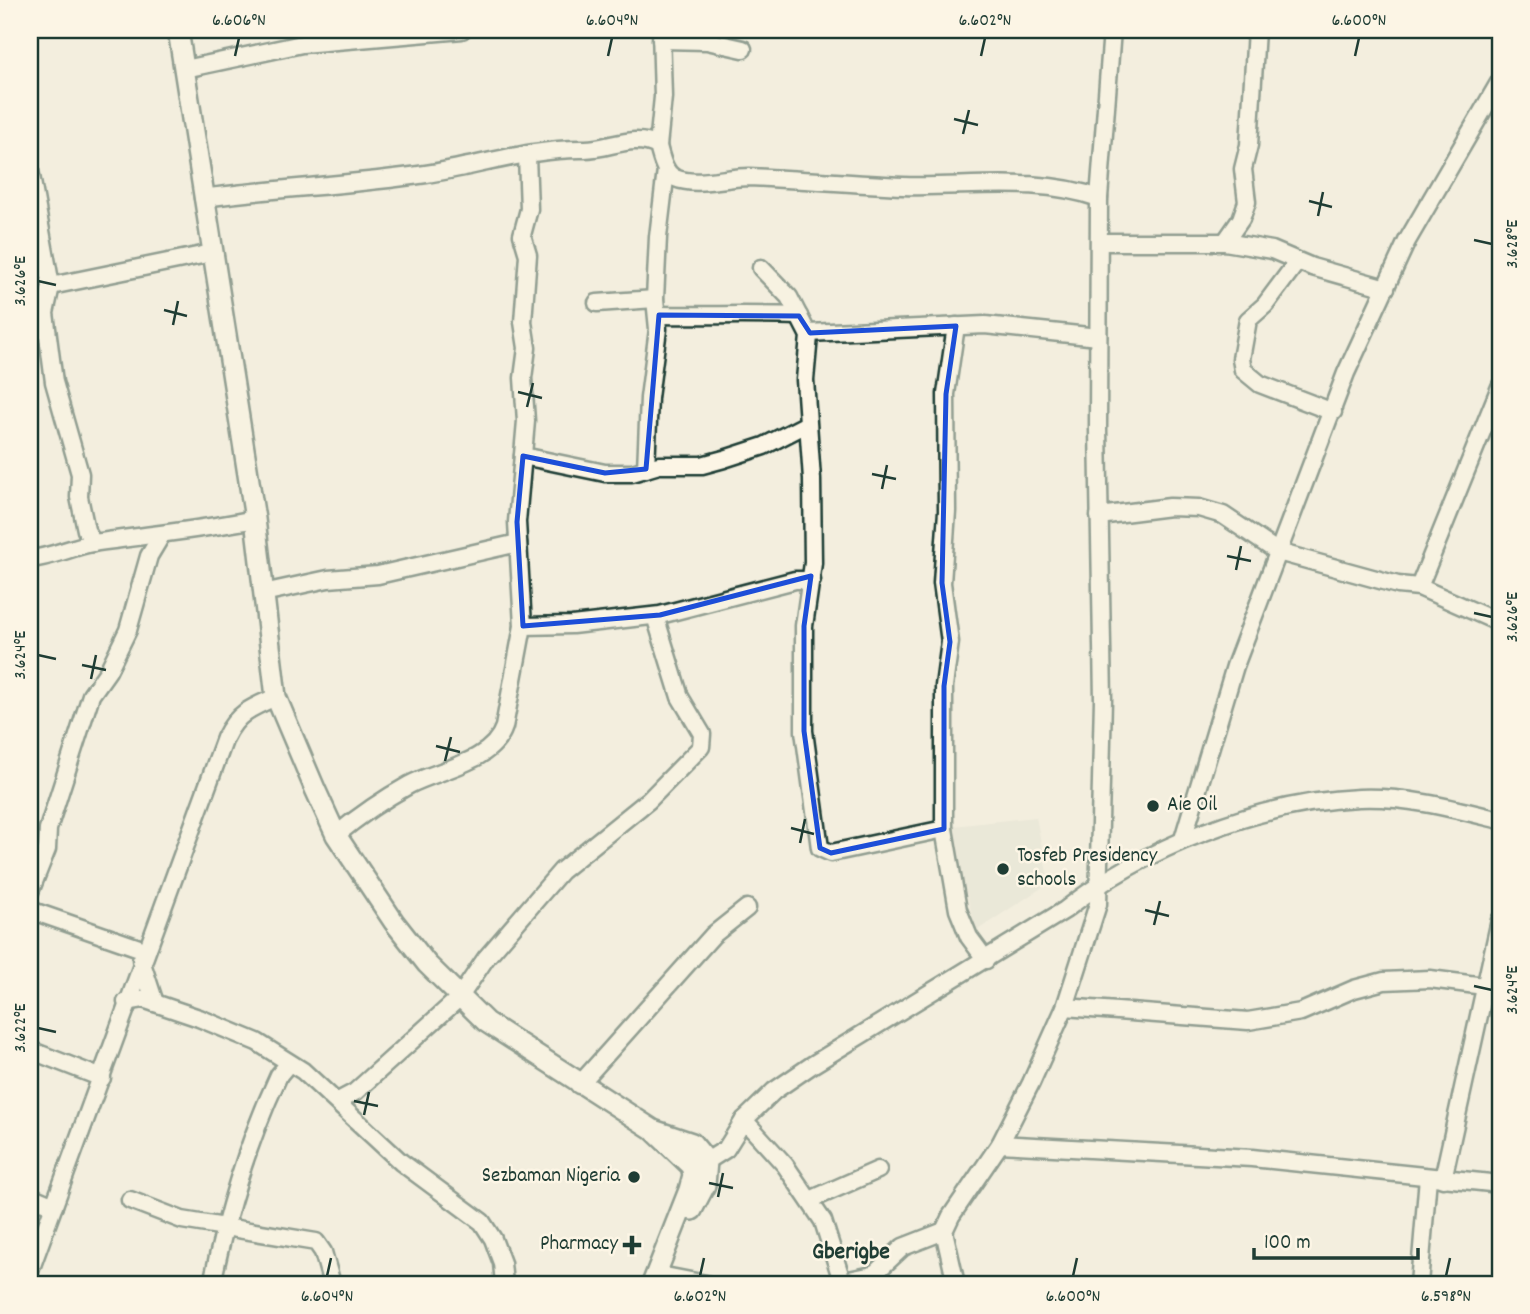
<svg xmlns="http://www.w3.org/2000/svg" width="1530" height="1314" font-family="Dekko,sans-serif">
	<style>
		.built { fill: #e1dfd0 }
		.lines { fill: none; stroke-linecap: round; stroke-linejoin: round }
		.minor-casing { stroke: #1f3d34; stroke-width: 21 }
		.major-casing { stroke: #1f3d34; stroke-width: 24 }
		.minor { stroke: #fcf5e5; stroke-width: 16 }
		.major { stroke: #fcf5e5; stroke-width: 19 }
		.marked { fill: none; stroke: #1d4ed8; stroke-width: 5; stroke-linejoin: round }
		.ticks { fill: none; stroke: #1f3d34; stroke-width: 2.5 }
		.poi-dot { fill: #1f3d34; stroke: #fcf5e5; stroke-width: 2.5 }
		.labels { text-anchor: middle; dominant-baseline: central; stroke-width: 5; stroke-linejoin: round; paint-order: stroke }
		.poi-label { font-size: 21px; fill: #1f3d34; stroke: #fcf5e5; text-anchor: start }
		.quarter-label { font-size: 24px; font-weight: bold; fill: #1f3d34; stroke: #fcf5e5 }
		.neatline { fill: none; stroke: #1f3d34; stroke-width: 2.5 }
		.ticks-label { font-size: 18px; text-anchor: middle; fill: #1f3d34 }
	</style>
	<rect width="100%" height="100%" fill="#f3eede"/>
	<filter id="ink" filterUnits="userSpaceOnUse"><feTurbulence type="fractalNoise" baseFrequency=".0143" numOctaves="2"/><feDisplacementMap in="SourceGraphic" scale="14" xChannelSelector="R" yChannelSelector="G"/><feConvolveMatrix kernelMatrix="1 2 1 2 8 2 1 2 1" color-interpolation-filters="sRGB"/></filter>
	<g filter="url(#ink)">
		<!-- built -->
		<polygon class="built" points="1036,817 1049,883 976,931 957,855 954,826"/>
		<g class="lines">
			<defs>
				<g id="minor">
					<polyline points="661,40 707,41 743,49"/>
					<polyline points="185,69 302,44 462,30"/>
					<polyline points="658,146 663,97 661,30"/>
					<polyline points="30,170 51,286 45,313 54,382 80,474 79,497 86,530 93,543"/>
					<path d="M203,198C278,188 352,185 426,174C479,166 532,148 585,149C611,149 632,133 658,146C661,157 664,173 675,178C696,187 726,177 749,177C801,179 852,184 903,186C968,188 1037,176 1099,198"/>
					<polyline points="1100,242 1225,242 1272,250 1312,267 1386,288"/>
					<polyline points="1225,242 1241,219 1247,202 1243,169 1249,145 1256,30"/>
					<polyline points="1297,262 1265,305 1248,320 1241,359 1243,370 1260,384 1333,412"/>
					<polyline points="761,268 789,297 809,336 805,380 812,479 813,563 804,626 804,731 820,848 831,853 944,829"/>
					<polyline points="51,286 212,253"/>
					<polyline points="597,303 655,299"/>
					<path d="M659,315C706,316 752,314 799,316"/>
					<polyline points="956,326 946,394 947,511 942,583 950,642 944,686 944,829 958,910 969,937 986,960"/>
					<polyline points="808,333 985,325 1098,337"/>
					<polyline points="523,456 605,473 632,473 659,465 702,465 724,459 764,446 807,424"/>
					<polyline points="646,469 649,398 658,329 655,299 658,237 666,170"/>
					<polyline points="1099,516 1170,507 1199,508 1223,515 1278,552 1398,585 1419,587 1500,623"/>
					<path d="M30,559C52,557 71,547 93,543C147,535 201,530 255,519"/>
					<polyline points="1419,587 1500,387"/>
					<polyline points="263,593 328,579 378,575 518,543"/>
					<polyline points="523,626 572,625 660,615 795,580 812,580"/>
					<path d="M336,835C359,816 382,800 409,785C439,769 492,763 504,727L523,626L517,522L526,421L523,378L527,348L523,322L528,255L522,235L529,209L527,156"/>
					<polyline points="1183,839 1235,666 1346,373 1407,241 1500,81"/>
					<polyline points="30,892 47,849 48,829 91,695 108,671 128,630 149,556 161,536"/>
					<polyline points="30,910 145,950"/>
					<polyline points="141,960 155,1003"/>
					<polyline points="126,1002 143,999 199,1018 257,1042 303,1071 401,1162 482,1222 493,1239 502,1263 504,1284"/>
					<polyline points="1065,1007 1248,1021 1301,1012 1354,989 1384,981 1430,979 1484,986"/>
					<polyline points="30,1050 102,1078"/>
					<polyline points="579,1085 713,935 747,908"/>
					<polyline points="338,1101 355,1092 459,998 486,958 561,871 649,800 701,747 702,734 680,697 655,616"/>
					<polyline points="744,1120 785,1165 823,1221 843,1284"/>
					<polyline points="1000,1144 1252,1158 1500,1184"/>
					<path d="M707,1161L726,1149L744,1120L774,1091L812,1065L1065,910C1142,848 1260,802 1359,798C1407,796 1455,809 1500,820"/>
					<polyline points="1443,1179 1500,920"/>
					<polyline points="30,1196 54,1206"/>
					<polyline points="130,1200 182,1220 316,1242 323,1252 332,1284"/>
					<polyline points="810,1200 878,1170"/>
					<path d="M30,1271L225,738C237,713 252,707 276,697"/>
					<polyline points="665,1276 706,1284"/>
					<polyline points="844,1281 873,1275 903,1247 944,1231"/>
					<path d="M212,1284C227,1210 247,1143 279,1075L289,1063"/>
					<polyline points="956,1284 944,1231 951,1216 1000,1144 1031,1083 1065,1007 1098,904 1103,699 1098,429 1099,198 1112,30"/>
					<polyline points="1419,1284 1428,1177"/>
				</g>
				<g id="major">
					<polyline points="178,30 255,519 276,697 315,789 336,835 394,922 427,964 486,1022 652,1129 691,1166 693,1175 689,1190 652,1284"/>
					<polyline points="656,1131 692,1143 707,1161 705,1185 692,1210"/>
				</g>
			</defs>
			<!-- minor casing -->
			<use href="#minor" class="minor-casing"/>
			<!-- major casing -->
			<use href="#major" class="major-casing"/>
			<!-- minor -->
			<use href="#minor" class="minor"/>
			<!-- major -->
			<use href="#major" class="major"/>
		</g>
	</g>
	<!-- marked area -->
	<path d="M0 0H1530V1314H0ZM659,315L799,316L810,333L956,326L946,394L942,583L950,642L944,686V829L831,853L820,848L804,731V626L811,576L660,615L523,626L517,522L523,456L605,473L646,469Z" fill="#f3eede" fill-opacity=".55" fill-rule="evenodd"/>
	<path class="marked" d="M659,315L799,316L810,333L956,326L946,394L942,583L950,642L944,686V829L831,853L820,848L804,731V626L811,576L660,615L523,626L517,522L523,456L605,473L646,469Z"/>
	<!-- ticks -->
	<path class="ticks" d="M235,56L239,38M608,56L612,38M981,56L985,38M1355,56L1359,38M954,119L978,125M963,134L969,110M1309,201L1332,207M1318,216L1323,192M1474,240L1492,244M38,281L56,285M164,310L187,316M173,325L178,301M518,392L542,398M527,407L533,383M872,474L896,479M882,489L887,465M1227,556L1251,561M1236,570L1241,546M1474,613L1492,617M38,655L56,659M82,665L106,670M91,679L96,655M436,746L460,752M445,761L451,737M791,828L814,834M800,843L805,819M1145,910L1169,916M1154,925L1160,901M1474,986L1492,990M38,1028L56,1032M354,1101L378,1106M364,1115L369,1092M709,1183L733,1188M718,1197L723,1173M327,1276L331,1258M700,1276L704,1258M1073,1276L1077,1258M1446,1276L1450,1258"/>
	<!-- markers -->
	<g class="poi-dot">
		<circle cx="1153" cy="806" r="7"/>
		<circle cx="1003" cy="869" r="7"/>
		<circle cx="634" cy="1177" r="7"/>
		<path d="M628.5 1234.5h7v7h7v7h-7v7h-7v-7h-7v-7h7z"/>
	</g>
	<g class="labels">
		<!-- poi labels -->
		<g class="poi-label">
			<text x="1167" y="806">Aie Oil</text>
			<text x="1017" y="857">Tosfeb Presidency<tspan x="1017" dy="24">schools</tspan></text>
			<text x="620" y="1177" text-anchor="end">Sezbaman Nigeria</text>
			<text x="618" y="1245" text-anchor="end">Pharmacy</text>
		</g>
		<!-- quarter labels -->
		<g class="quarter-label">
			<text x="851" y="1253">Gberigbe</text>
		</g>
	</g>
	<!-- margin -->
	<rect width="1530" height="1314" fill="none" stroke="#fcf5e5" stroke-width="77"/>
	<!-- scale -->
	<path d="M1254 1248v10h164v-10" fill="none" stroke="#1f3d34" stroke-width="3.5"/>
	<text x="1264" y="1248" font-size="21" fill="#1f3d34" stroke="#fcf5e5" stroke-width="5" paint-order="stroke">100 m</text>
	<rect x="38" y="38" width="1454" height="1238" class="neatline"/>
	<g class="ticks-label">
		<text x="239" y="25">6.606°N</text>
		<text x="612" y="25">6.604°N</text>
		<text x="985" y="25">6.602°N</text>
		<text x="1359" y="25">6.600°N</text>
		<text transform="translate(1511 244) rotate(-90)" y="6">3.628°E</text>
		<text transform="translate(19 281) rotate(-90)" y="6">3.626°E</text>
		<text transform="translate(1511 617) rotate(-90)" y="6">3.626°E</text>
		<text transform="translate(19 655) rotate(-90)" y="6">3.624°E</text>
		<text transform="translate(1511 990) rotate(-90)" y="6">3.624°E</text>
		<text transform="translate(19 1028) rotate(-90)" y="6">3.622°E</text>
		<text x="327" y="1301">6.604°N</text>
		<text x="700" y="1301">6.602°N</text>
		<text x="1073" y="1301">6.600°N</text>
		<text x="1446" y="1301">6.598°N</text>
	</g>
</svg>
